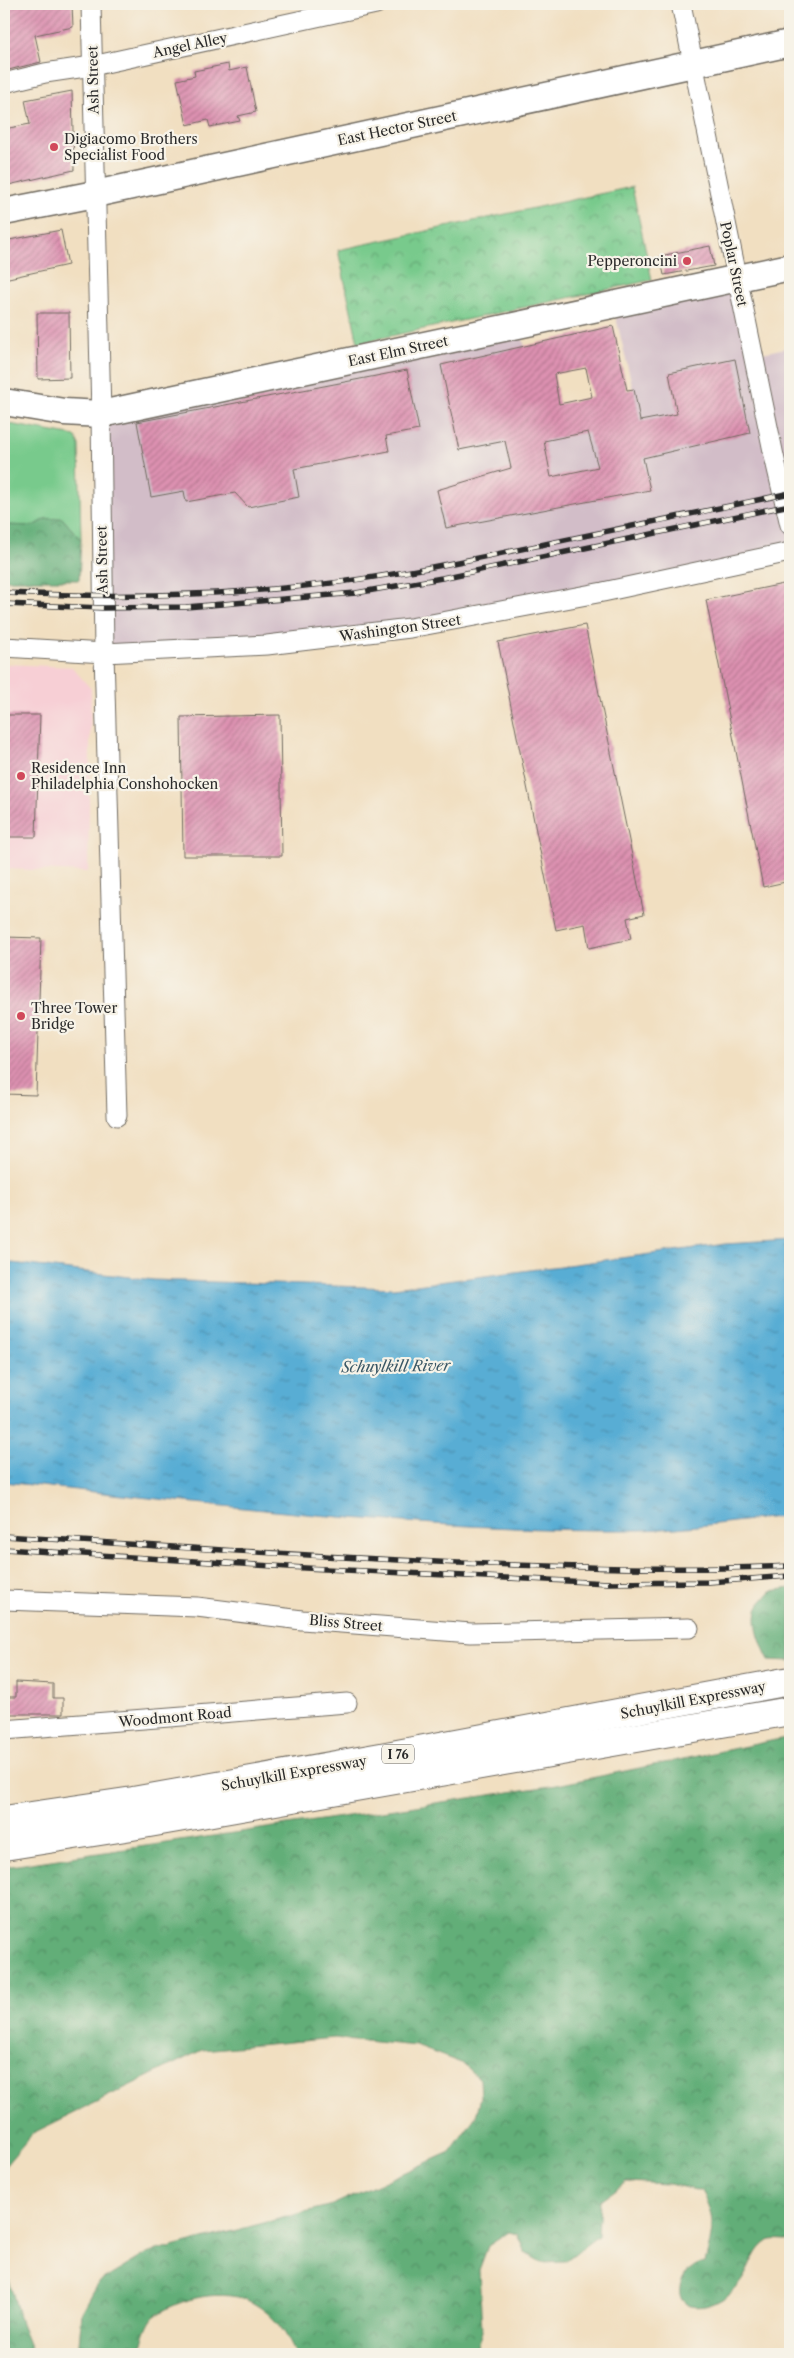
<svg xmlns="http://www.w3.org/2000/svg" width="794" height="2358" font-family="'Libre Caslon Text',serif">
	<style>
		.built { fill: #f7cfd5 }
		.industrial { fill: #d2bdc8 }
		.grass { fill: #78ca8c; stroke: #527a5c }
		.forest { fill: url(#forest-crowns); stroke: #466c52 }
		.park { fill: url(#park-crowns); stroke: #527a5c }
		.water { fill: url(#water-ripples); stroke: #426c80 }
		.building { fill: url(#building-hatch); fill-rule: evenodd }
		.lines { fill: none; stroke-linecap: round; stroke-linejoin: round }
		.minor-casing { stroke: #706a60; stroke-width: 21 }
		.secondary-casing { stroke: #706a60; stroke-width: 29 }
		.motorway-casing { stroke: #706a60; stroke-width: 30 }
		.minor { stroke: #fff; stroke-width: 19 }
		.secondary { stroke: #fff; stroke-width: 26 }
		.motorway { stroke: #fff; stroke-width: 28 }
		.rail-casing { stroke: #2b2b2b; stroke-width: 5.5 }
		.rail { stroke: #f7f3e8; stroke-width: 4; stroke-dasharray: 11; stroke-linecap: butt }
		.poi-dot { fill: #d1495b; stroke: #f7f3e8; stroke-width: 2 }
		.labels { text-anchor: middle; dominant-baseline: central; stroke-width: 4.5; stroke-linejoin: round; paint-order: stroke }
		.shield { fill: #f7f3e8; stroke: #686764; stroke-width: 1 }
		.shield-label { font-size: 12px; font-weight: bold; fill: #2b2b2b }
		.street-label { font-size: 14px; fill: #2b2b2b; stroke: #f7f3e8 }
		.poi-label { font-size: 14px; fill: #2b2b2b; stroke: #f7f3e8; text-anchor: start }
		.water-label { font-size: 15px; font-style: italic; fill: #3b5866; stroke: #f7f3e8 }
	</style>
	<defs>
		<pattern id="forest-crowns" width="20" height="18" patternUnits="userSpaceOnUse" patternTransform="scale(1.25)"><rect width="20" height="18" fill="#62ae78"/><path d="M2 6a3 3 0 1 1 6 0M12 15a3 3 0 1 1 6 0" fill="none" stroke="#518e63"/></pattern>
		<pattern id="park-crowns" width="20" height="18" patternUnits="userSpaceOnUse" patternTransform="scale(1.25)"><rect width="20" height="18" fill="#78ca8c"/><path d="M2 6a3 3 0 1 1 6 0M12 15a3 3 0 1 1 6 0" fill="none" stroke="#63a473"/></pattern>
		<pattern id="water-ripples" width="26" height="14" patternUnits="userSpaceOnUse" patternTransform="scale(1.25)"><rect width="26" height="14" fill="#59add4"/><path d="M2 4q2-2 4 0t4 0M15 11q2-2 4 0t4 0" fill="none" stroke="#4a8dac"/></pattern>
		<pattern id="building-hatch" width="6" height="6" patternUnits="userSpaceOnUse" patternTransform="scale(1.25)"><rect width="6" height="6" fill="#dd91b1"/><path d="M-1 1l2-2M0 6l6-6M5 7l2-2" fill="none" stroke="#b37790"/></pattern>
	</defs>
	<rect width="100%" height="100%" fill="#f7f3e8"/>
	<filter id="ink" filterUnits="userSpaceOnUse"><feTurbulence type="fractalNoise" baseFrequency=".02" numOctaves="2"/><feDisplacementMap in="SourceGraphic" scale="10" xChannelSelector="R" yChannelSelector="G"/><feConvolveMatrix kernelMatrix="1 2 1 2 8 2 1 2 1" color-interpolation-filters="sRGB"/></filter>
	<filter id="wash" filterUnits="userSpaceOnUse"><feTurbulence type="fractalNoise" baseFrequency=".0096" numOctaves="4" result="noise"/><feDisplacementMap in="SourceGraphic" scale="20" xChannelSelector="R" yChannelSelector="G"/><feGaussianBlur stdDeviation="1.12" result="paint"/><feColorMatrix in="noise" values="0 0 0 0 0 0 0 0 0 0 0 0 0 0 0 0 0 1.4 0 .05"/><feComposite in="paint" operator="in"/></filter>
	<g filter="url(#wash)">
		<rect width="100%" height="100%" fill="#f1dfc1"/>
		<!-- built -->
		<polygon class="built" points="4,664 72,667 91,689 88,872 4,869"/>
		<!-- industrial -->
		<polygon class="industrial" points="737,278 758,354 790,347 790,552 461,619 104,653 101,414 520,325 538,408 633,389 613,305"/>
		<!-- grass -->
		<polygon class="grass" points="4,423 75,436 79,445 81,540 62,518 45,519 33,526 4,525"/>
		<!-- forest -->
		<g class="forest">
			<polygon points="62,518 81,540 79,580 4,580 4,525 33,526 45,519"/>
			<path d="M790,1588V1661L769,1660C762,1646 753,1627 757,1610C758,1604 767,1596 771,1591Z"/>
			<path d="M790,1737V2246L787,2240C782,2240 776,2239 771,2240C755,2245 751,2267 742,2280C733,2293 720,2303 705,2306C666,2313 677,2267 705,2262C713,2231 717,2220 701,2191L669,2184L626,2182L600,2201L598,2236L565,2261L541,2262L525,2253L517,2234L509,2232L488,2246L479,2270L482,2331L475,2354H296C287,2333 273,2314 253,2303C224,2287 180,2298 155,2316C148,2321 140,2346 140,2354H78L82,2312L98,2283L146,2254L332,2205L450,2152L476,2116L481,2097L480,2079L464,2064L416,2046L335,2038L202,2050L33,2133L5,2166L4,2175V1867L557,1785Z"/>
			<polygon points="4,2260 21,2324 33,2354 4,2354"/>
		</g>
		<!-- park -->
		<polygon class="park" points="632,187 652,280 358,343 338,250"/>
		<!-- water -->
		<path class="water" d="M790,1240V1516C742,1520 688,1529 640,1530C427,1532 215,1505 4,1482V1262L154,1280L394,1288L726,1244Z"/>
		<g id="blocks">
			<!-- building -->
			<g class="building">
				<polygon points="4,4 72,4 73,27 35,35 41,62 4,71"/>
				<polygon points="228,64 229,71 247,67 256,112 238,116 240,121 210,127 208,120 187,125 177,80 195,76 194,71"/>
				<polygon points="72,91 74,170 4,186 4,129 30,124 25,100"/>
				<polygon points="61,230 68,265 4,279 4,241"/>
				<polygon points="710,246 714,266 664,275 660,256"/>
				<polygon points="37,313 69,313 70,378 38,379"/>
				<path d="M613,326L627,390L634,389L640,421L677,414L669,373L735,359L750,433L643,458L650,490L446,528L437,490L511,468L505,441L459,450L441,365ZM586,368L592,397L559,404L554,374ZM588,432L598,467L551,477L544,441Z"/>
				<polygon points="407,370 419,430 386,436 389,451 294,469 299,497 248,507 235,493 186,502 184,491 151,497 137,422"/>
				<polygon points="788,583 790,592 790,881 763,887 706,600"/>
				<polygon points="585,625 644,914 627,918 631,939 589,948 585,924 556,930 498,642"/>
				<polygon points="4,715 40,715 36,837 4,837"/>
				<polygon points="280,715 282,856 183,856 181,717"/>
				<polygon points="4,937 41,938 36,1095 4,1094"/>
				<polygon points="16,1682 53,1684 53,1698 63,1698 63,1714 4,1714 4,1697 16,1697"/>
			</g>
		</g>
	</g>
	<g filter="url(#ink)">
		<use href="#blocks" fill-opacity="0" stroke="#706a60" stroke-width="1"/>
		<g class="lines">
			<defs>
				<g id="minor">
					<polyline points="91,4 101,414 104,653 117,1116"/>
					<polyline points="681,4 774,456 790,525"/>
					<polyline points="4,83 45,73 92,66 376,4"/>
					<polyline points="4,647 104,653 267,645 410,628 603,592 790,552"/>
					<polyline points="4,1600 197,1607 302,1620 471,1633 689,1628"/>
					<polyline points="4,1730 347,1703"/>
				</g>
				<g id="secondary">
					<polyline points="4,212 95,194 790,43"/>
					<polyline points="4,402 64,412 101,414 790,267"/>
				</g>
				<g id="motorway">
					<polyline points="4,1820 133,1801 381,1757 790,1681"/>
					<polyline points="4,1846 132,1826 790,1711"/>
				</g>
			</defs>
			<!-- minor casing -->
			<use href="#minor" class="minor-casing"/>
			<!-- secondary casing -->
			<use href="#secondary" class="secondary-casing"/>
			<!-- motorway casing -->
			<use href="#motorway" class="motorway-casing"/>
			<!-- minor -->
			<use href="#minor" class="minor"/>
			<!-- secondary -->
			<use href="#secondary" class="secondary"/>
			<!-- motorway -->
			<use href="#motorway" class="motorway"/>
			<defs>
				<g id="rail">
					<path d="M4,593C101,597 198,597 295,587C383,579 469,560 555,542C634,526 712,510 790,493"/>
					<polyline points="4,604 103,608 186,607 356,593 442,578 790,505"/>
					<path d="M4,1536C155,1546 306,1556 458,1563C569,1567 679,1571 790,1566"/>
					<polyline points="4,1549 305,1568 608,1583 709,1582 790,1576"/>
				</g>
			</defs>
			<!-- rail casing -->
			<use href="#rail" class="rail-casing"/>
			<!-- rail -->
			<use href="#rail" class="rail"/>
		</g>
	</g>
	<!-- markers -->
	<g class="poi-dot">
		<circle cx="54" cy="147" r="5"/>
		<circle cx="687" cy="261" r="5"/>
		<circle cx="21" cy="776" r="5"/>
		<circle cx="21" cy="1016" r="5"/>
	</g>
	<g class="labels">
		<!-- shield labels -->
		<rect class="shield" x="382" y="1744.5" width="32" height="19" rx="4"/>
		<g class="shield-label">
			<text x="398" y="1754">I 76</text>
		</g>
		<!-- street labels -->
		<g class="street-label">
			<text transform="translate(190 45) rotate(-12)">Angel Alley</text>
			<text transform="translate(93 80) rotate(-91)">Ash Street</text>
			<text transform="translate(397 128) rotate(-12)">East Hector Street</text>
			<text transform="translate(734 264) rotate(78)">Poplar Street</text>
			<text transform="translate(398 351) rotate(-12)">East Elm Street</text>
			<text transform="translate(102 560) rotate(-91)">Ash Street</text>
			<text transform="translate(400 628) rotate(-8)">Washington Street</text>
			<text transform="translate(346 1623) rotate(5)">Bliss Street</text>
			<text transform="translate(693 1700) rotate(-11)">Schuylkill Expressway</text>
			<text transform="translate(175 1717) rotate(-5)">Woodmont Road</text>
			<text transform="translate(294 1773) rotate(-10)">Schuylkill Expressway</text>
		</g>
		<!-- poi labels -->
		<g class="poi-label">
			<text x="64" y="139">Digiacomo Brothers<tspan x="64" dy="16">Specialist Food</tspan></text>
			<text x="677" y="261" text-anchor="end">Pepperoncini</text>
			<text x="31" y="768">Residence Inn<tspan x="31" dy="16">Philadelphia Conshohocken</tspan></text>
			<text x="31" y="1008">Three Tower<tspan x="31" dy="16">Bridge</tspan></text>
		</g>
		<!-- water labels -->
		<g class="water-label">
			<text transform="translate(396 1366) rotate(-1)">Schuylkill River</text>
		</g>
	</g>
	<!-- margin -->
	<rect width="794" height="2358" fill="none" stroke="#f7f3e8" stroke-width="20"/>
</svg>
